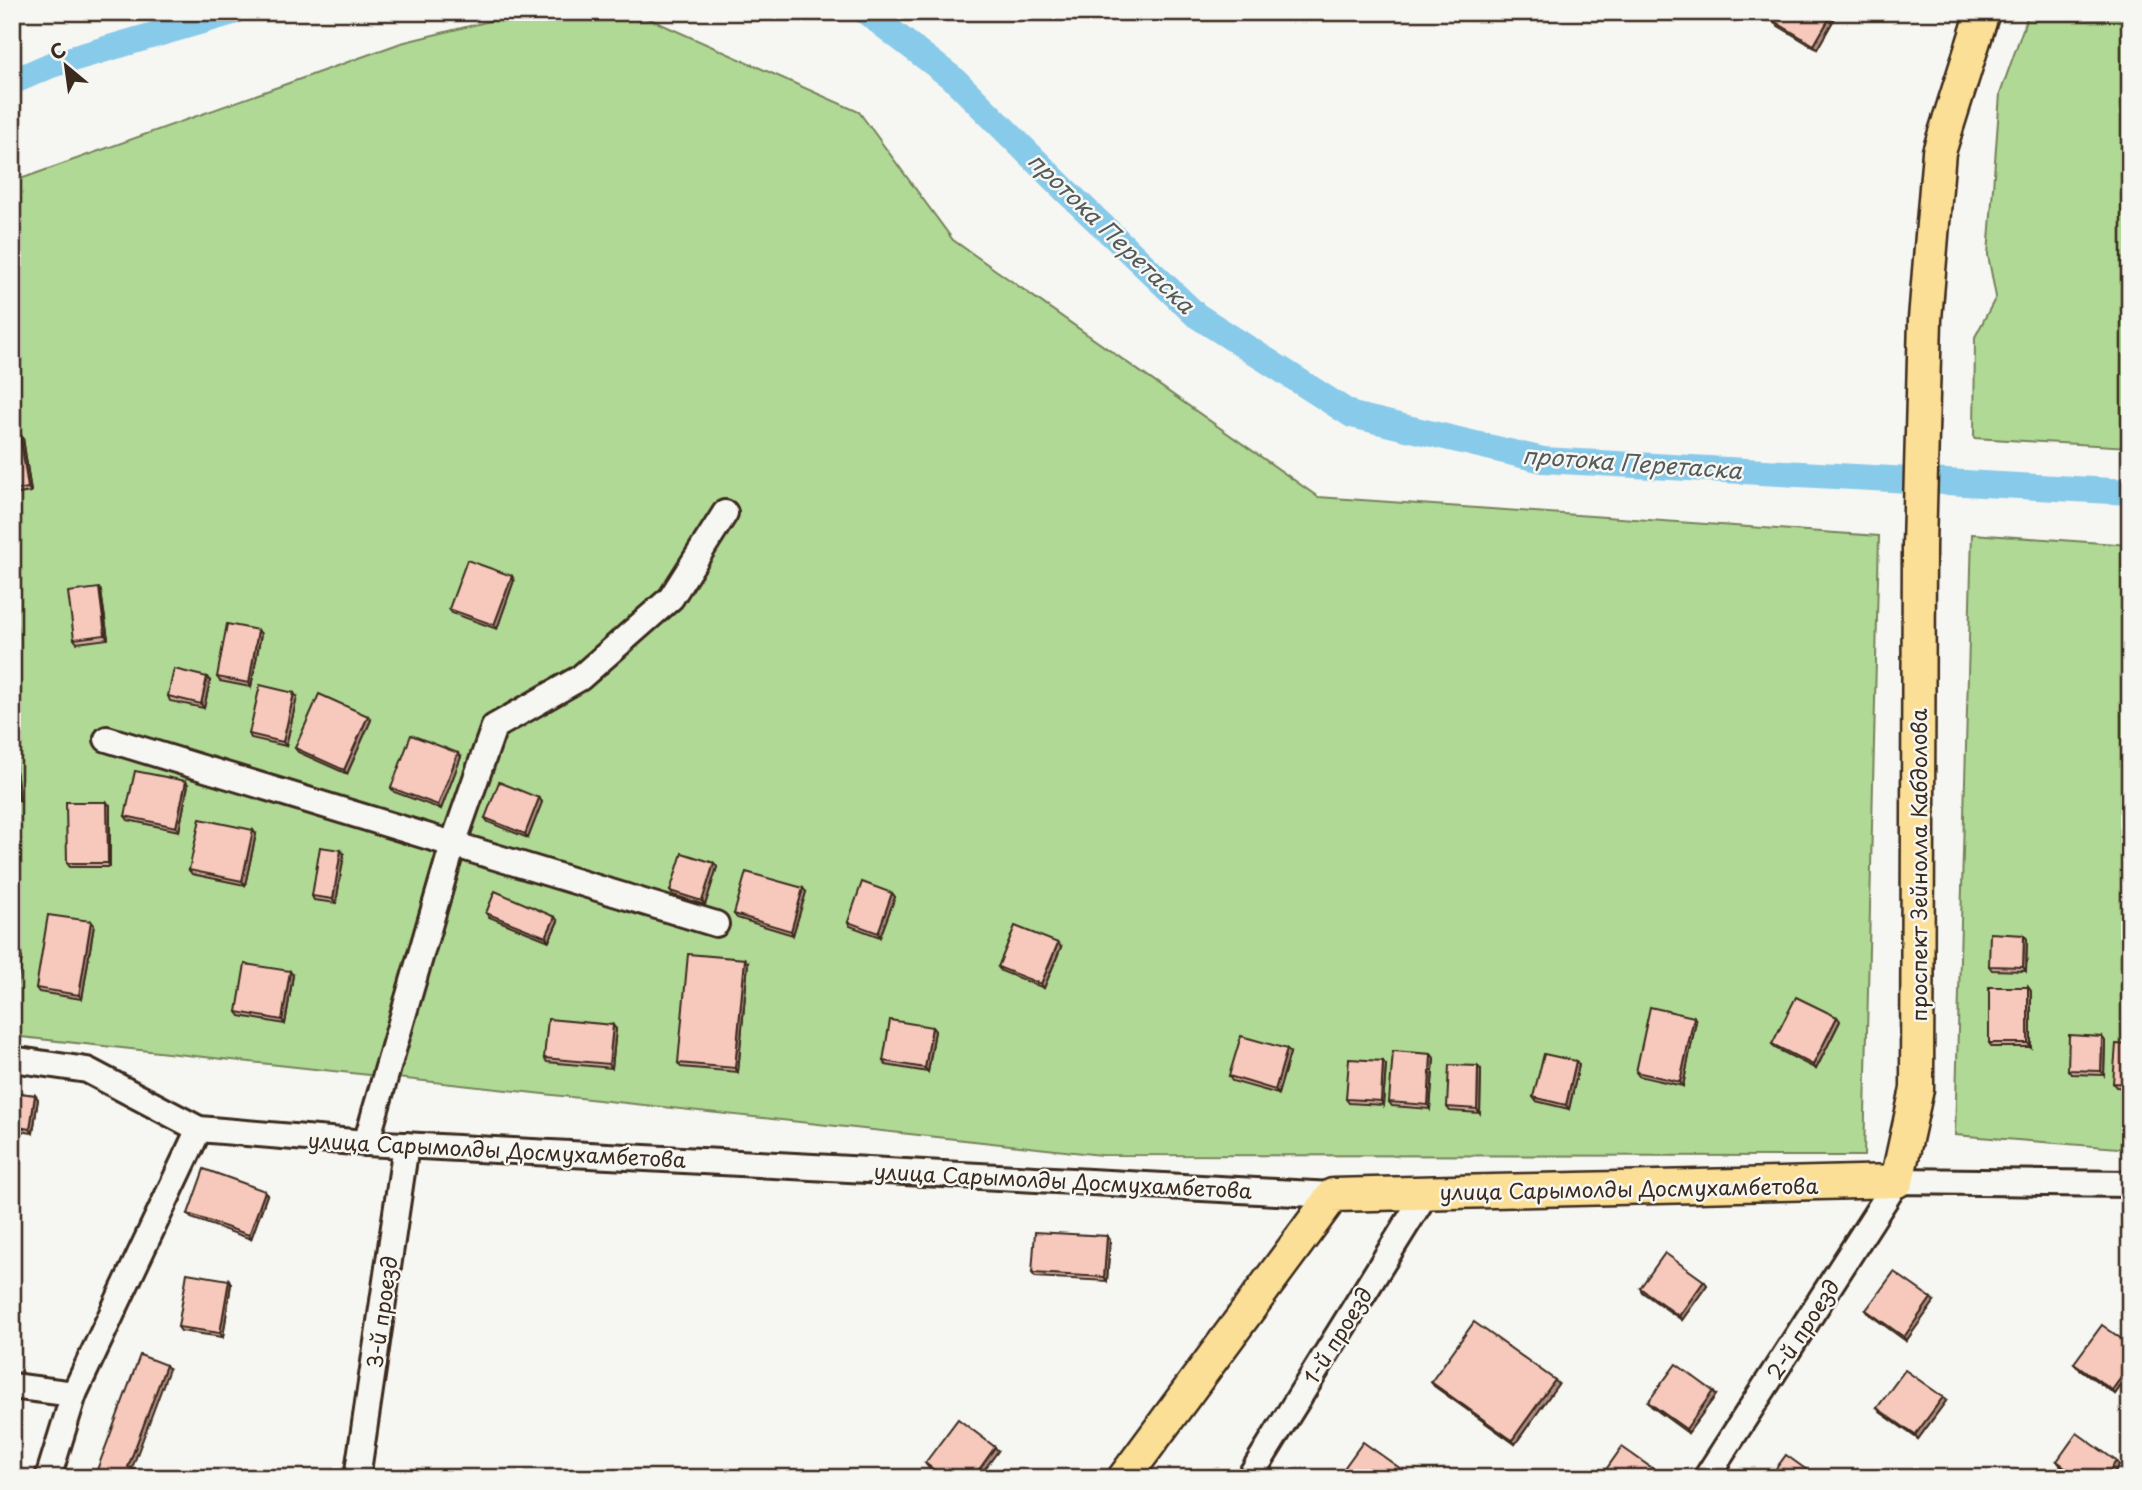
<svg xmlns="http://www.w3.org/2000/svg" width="2142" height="1490" font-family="'Playpen Sans',sans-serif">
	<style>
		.green { fill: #b0d996; stroke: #76825a; stroke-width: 2 }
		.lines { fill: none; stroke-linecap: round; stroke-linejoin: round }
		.canal { stroke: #88cae9; stroke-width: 26 }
		.minor-casing { stroke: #3b2a1e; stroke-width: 30 }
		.major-casing { stroke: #3b2a1e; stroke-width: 37 }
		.minor { stroke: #f6f6f2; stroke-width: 24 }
		.major { stroke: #fbdf96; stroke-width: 32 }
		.wall { fill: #d4ada3; stroke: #3b2a1e; stroke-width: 2 }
		.shaded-wall { fill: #ad8d84; stroke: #3b2a1e; stroke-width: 2 }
		.building { fill: #f7c9bd; stroke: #3b2a1e; stroke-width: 2 }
		.labels { text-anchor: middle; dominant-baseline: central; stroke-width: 5; stroke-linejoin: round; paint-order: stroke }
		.street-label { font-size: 21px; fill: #3b2a1e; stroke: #f6f6f2 }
		.water-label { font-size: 23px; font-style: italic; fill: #525a5b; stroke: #f6f6f2 }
	</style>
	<rect width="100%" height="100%" fill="#f6f6f2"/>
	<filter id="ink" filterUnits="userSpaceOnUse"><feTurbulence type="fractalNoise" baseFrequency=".0143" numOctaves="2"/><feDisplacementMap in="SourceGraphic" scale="14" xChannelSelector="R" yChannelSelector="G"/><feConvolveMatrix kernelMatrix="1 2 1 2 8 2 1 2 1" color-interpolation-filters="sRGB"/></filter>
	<g filter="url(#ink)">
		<!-- green -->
		<g class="green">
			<polygon points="526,12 634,12 859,112 953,240 1318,497 1879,536 1864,1156 1101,1155 12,1036 12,182 401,43"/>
			<polygon points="2029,12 2130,12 2130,447 1974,438 1975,337 1996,297 1988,255 2000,94"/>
			<polygon points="1972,534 2130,545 2130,1149 1955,1135"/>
		</g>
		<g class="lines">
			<!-- canal -->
			<g class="canal">
				<polyline points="866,12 955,80 1064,189 1196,315 1352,415 1543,460 2130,492"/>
				<polyline points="12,82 51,65 233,12"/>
			</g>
			<defs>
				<g id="minor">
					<polyline points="107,739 716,924"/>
					<polyline points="12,1059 87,1070 199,1129 366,1143 1333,1195"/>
					<polyline points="366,1143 453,844 494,727 580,678 671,598 725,513"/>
					<polyline points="12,1386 74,1394"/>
					<polyline points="48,1478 74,1394 199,1129"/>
					<polyline points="357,1478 406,1145"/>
					<polyline points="1249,1478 1426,1193"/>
					<polyline points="1706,1478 1897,1181 2130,1184"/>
				</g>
				<polyline id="major" points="1124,1478 1333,1195 1897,1181 1917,1089 1919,546 1925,319 1939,152 1983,12"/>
			</defs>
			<!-- minor casing -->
			<use href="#minor" class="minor-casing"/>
			<!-- major casing -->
			<use href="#major" class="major-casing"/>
			<!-- minor -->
			<use href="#minor" class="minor"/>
			<!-- major -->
			<use href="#major" class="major"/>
		</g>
		<!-- wall -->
		<g class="wall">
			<polygon points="1777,12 1836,12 1837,14 1817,49 1775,24 1772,20"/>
			<polygon points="12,435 23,438 31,492 12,495"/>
			<polygon points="512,576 514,580 497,629 452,613 449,609"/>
			<polygon points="101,592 108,639 77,643 74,639"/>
			<polygon points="258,630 261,634 251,687 220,681 217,677"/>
			<polygon points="210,681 204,708 170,701 168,696"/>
			<polygon points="297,697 286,746 251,738 249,734"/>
			<polygon points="368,716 371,720 347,774 298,752 295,748"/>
			<polygon points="12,740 20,800 12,801"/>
			<polygon points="461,757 441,809 394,792 391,788"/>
			<polygon points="188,785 179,831 128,820 125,816"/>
			<polygon points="539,798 542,802 528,838 488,822 485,818"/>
			<polygon points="110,806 110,867 70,867 67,863"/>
			<polygon points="256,834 245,885 192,874 189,870"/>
			<polygon points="344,854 336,903 314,900 312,896"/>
			<polygon points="714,863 717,867 705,905 673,895 670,891"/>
			<polygon points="806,892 793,935 737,918 734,914"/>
			<polygon points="892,893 895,897 880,937 850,926 848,922"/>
			<polygon points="486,913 558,921 549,941 489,917"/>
			<polygon points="91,921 94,925 82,999 39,992 36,988"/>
			<polygon points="2024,935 2027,939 2026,971 1992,970 1989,966"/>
			<polygon points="1061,947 1044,988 1001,971 998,967"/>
			<polygon points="748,963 738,1072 681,1067 678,1063"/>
			<polygon points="293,975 285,1024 240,1016 237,1012"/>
			<polygon points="2028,987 2031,991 2031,1047 1992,1047 1989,1043"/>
			<polygon points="1694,1017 1696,1021 1683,1086 1639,1076 1636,1072"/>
			<polygon points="1837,1017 1840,1021 1816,1069 1775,1048 1772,1044"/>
			<polygon points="932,1027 935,1031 928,1072 886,1065 883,1061"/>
			<polygon points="616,1029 612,1068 547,1062 544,1058"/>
			<polygon points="2102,1037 2105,1041 2104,1075 2071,1074 2068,1070"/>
			<polygon points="2130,1045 2130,1088 2116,1087 2113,1083"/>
			<polygon points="1290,1053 1278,1094 1232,1081 1229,1076"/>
			<polygon points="1431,1054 1434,1058 1430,1109 1392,1106 1389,1102"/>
			<polygon points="1576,1061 1579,1065 1569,1109 1536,1101 1533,1097"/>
			<polygon points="1386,1065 1383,1105 1349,1103 1346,1099"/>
			<polygon points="1481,1070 1480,1113 1450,1111 1447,1107"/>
			<polygon points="12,1092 35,1095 38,1099 33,1133 12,1130"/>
			<polygon points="267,1195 251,1239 191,1218 188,1214"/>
			<polygon points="1110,1240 1107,1281 1035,1277 1032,1273"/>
			<polygon points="229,1280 231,1284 223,1337 181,1331 178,1327"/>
			<polygon points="1704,1281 1707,1285 1682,1320 1642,1292 1640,1288"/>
			<polygon points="1934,1302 1906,1341 1869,1314 1866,1310"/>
			<polygon points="2130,1345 2130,1373 2115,1394 2077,1367 2074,1363"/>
			<polygon points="1431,1382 1558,1384 1515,1444 1434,1386"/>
			<polygon points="1716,1395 1688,1433 1651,1406 1648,1402"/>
			<polygon points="1946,1401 1918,1439 1880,1412 1877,1408"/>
			<polygon points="998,1451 978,1478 942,1478 928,1467 925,1463"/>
			<polygon points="2057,1461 2119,1465 2110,1478 2078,1478 2060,1465"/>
		</g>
		<!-- shaded-wall -->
		<g class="shaded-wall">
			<polygon points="1833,12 1836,12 1837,14 1817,49 1814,45"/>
			<polygon points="20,434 23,438 31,492 28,488"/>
			<polygon points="512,576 514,580 497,629 494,625"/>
			<polygon points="99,588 101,592 108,639 105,635"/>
			<polygon points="258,630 261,634 251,687 249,683"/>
			<polygon points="207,677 210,681 204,708 201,704"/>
			<polygon points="294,693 297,697 286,746 283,742"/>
			<polygon points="368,716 371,720 347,774 344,770"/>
			<polygon points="12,740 20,800 17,796 12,758"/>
			<polygon points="458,753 461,757 441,809 438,805"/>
			<polygon points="186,781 188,785 179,831 176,827"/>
			<polygon points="539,798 542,802 528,838 525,834"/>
			<polygon points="107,802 110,806 110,867 108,863"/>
			<polygon points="253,830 256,834 245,885 242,881"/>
			<polygon points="341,850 344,854 336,903 333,899"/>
			<polygon points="714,863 717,867 705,905 702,901"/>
			<polygon points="803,888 806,892 793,935 791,931"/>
			<polygon points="892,893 895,897 880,937 878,933"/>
			<polygon points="555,917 558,921 549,941 546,937"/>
			<polygon points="91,921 94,925 82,999 79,995"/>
			<polygon points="2024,935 2027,939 2026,971 2023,967"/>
			<polygon points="1058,943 1061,947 1044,988 1041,984"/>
			<polygon points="20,954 22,958 15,993 12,987"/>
			<polygon points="745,959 748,963 738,1072 735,1068"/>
			<polygon points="290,971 293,975 285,1024 282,1020"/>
			<polygon points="2028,987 2031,991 2031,1047 2028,1043"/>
			<polygon points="1694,1017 1696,1021 1683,1086 1680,1082"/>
			<polygon points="1837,1017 1840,1021 1816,1069 1813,1065"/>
			<polygon points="613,1025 616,1029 612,1068 609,1064"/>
			<polygon points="932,1027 935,1031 928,1072 925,1068"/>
			<polygon points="2102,1037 2105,1041 2104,1075 2101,1071"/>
			<polygon points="1287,1049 1290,1053 1278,1094 1275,1090"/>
			<polygon points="1431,1054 1434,1058 1430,1109 1428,1105"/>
			<polygon points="1383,1061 1386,1065 1383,1105 1381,1101"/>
			<polygon points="1576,1061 1579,1065 1569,1109 1566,1105"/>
			<polygon points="1478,1066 1481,1070 1480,1113 1477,1109"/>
			<polygon points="35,1095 38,1099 33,1133 30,1129"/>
			<polygon points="265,1191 267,1195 251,1239 249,1235"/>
			<polygon points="1107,1236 1110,1240 1107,1281 1104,1277"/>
			<polygon points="229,1280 231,1284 223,1337 220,1333"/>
			<polygon points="1704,1281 1707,1285 1682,1320 1679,1316"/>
			<polygon points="1931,1298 1934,1302 1906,1341 1904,1337"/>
			<polygon points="166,1365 169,1369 131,1471 128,1467"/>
			<polygon points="2130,1365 2130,1373 2115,1394 2112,1390"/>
			<polygon points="1555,1380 1558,1384 1515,1444 1512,1440"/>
			<polygon points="1713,1391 1716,1395 1688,1433 1686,1429"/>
			<polygon points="1943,1397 1946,1401 1918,1439 1915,1435"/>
			<polygon points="995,1447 998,1451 978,1478 973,1478"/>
			<polygon points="2116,1461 2119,1465 2110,1478 2105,1478"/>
		</g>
		<!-- building -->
		<g class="building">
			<polygon points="1777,12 1833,12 1814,45 1772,20"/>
			<polygon points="20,434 28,488 12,491 12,435"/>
			<polygon points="467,560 512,576 494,625 449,609"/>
			<polygon points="99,588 105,635 74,639 68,592"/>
			<polygon points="227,624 258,630 249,683 217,677"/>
			<polygon points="174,669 207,677 201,704 168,696"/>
			<polygon points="260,685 294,693 283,742 249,734"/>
			<polygon points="319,694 368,716 344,770 295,748"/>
			<polygon points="411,735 458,753 438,805 391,788"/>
			<polygon points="12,758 17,796 12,796"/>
			<polygon points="135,771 186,781 176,827 125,816"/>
			<polygon points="499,782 539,798 525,834 485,818"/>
			<polygon points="66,802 107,802 108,863 67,863"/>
			<polygon points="200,819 253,830 242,881 189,870"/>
			<polygon points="320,847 341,850 333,899 312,896"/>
			<polygon points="682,853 714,863 702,901 670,891"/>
			<polygon points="746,872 803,888 791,931 734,914"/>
			<polygon points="862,882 892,893 878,933 848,922"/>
			<polygon points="495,891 555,917 546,937 486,913"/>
			<polygon points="48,915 91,921 79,995 36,988"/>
			<polygon points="1015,926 1058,943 1041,984 998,967"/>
			<polygon points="1990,933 2024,935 2023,967 1989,966"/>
			<polygon points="12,952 20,954 12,987"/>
			<polygon points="688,954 745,959 735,1068 678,1063"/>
			<polygon points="245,964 290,971 282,1020 237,1012"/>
			<rect x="1989" y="987" width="39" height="56"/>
			<polygon points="1796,997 1837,1017 1813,1065 1772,1044"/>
			<polygon points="1650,1007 1694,1017 1680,1082 1636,1072"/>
			<polygon points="548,1019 613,1025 609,1064 544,1058"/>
			<polygon points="890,1020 932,1027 925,1068 883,1061"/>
			<polygon points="2069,1035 2102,1037 2101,1071 2068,1070"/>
			<polygon points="1241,1036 1287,1049 1275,1090 1229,1076"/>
			<polygon points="2116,1044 2130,1045 2130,1084 2113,1083"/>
			<polygon points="1393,1051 1431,1054 1428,1105 1389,1102"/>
			<polygon points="1544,1054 1576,1061 1566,1105 1533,1097"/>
			<polygon points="1349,1059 1383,1061 1381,1101 1346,1099"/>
			<polygon points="1449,1065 1478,1066 1477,1109 1447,1107"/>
			<polygon points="12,1092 35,1095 30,1129 12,1126"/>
			<polygon points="204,1169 265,1191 249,1235 188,1214"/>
			<polygon points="1035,1232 1107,1236 1104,1277 1032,1273"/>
			<polygon points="1665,1253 1704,1281 1679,1316 1640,1288"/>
			<polygon points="1894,1272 1931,1298 1904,1337 1866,1310"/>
			<polygon points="187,1273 229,1280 220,1333 178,1327"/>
			<polygon points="1474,1322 1555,1380 1512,1440 1431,1382"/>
			<polygon points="2102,1325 2130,1345 2130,1365 2112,1390 2074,1363"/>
			<polygon points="140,1355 166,1365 128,1467 155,1478 94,1478"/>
			<polygon points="1676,1364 1713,1391 1686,1429 1648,1402"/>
			<polygon points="1905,1370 1943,1397 1915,1435 1877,1408"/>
			<polygon points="958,1419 995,1447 973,1478 945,1478 925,1463"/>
			<polygon points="2077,1433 2116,1461 2105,1478 2080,1478 2057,1461"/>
			<polygon points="1363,1442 1408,1474 1405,1478 1337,1478"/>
			<polygon points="1622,1447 1663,1476 1661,1478 1600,1478"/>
			<polygon points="1786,1455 1818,1478 1769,1478"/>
		</g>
	</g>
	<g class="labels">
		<!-- street labels -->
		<g class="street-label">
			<text transform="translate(1918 865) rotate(-90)">проспект Зейнолла Кабдолова</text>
			<text transform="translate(497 1149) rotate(3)">улица Сарымолды Досмухамбетова</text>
			<text transform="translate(1063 1180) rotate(3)">улица Сарымолды Досмухамбетова</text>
			<text transform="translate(1629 1188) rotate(-1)">улица Сарымолды Досмухамбетова</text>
			<text transform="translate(381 1312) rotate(-82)">3-й проезд</text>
			<text transform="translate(1802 1329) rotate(-57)">2-й проезд</text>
			<text transform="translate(1337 1335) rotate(-58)">1-й проезд</text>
		</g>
		<!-- water labels -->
		<g class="water-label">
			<text transform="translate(1112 232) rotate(44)">протока Перетаска</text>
			<text transform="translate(1632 462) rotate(4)">протока Перетаска</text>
		</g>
	</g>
	<!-- margin -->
	<rect width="2142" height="1490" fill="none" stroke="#f6f6f2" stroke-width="42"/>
	<rect x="21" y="21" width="2100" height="1448" fill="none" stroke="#3b2a1e" stroke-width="2.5" filter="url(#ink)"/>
	<!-- north arrow -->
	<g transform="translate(66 66) rotate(331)" stroke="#f6f6f2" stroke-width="5" paint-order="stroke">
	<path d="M0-5L12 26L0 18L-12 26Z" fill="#3b2a1e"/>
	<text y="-10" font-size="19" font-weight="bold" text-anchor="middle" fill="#3b2a1e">С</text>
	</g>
</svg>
